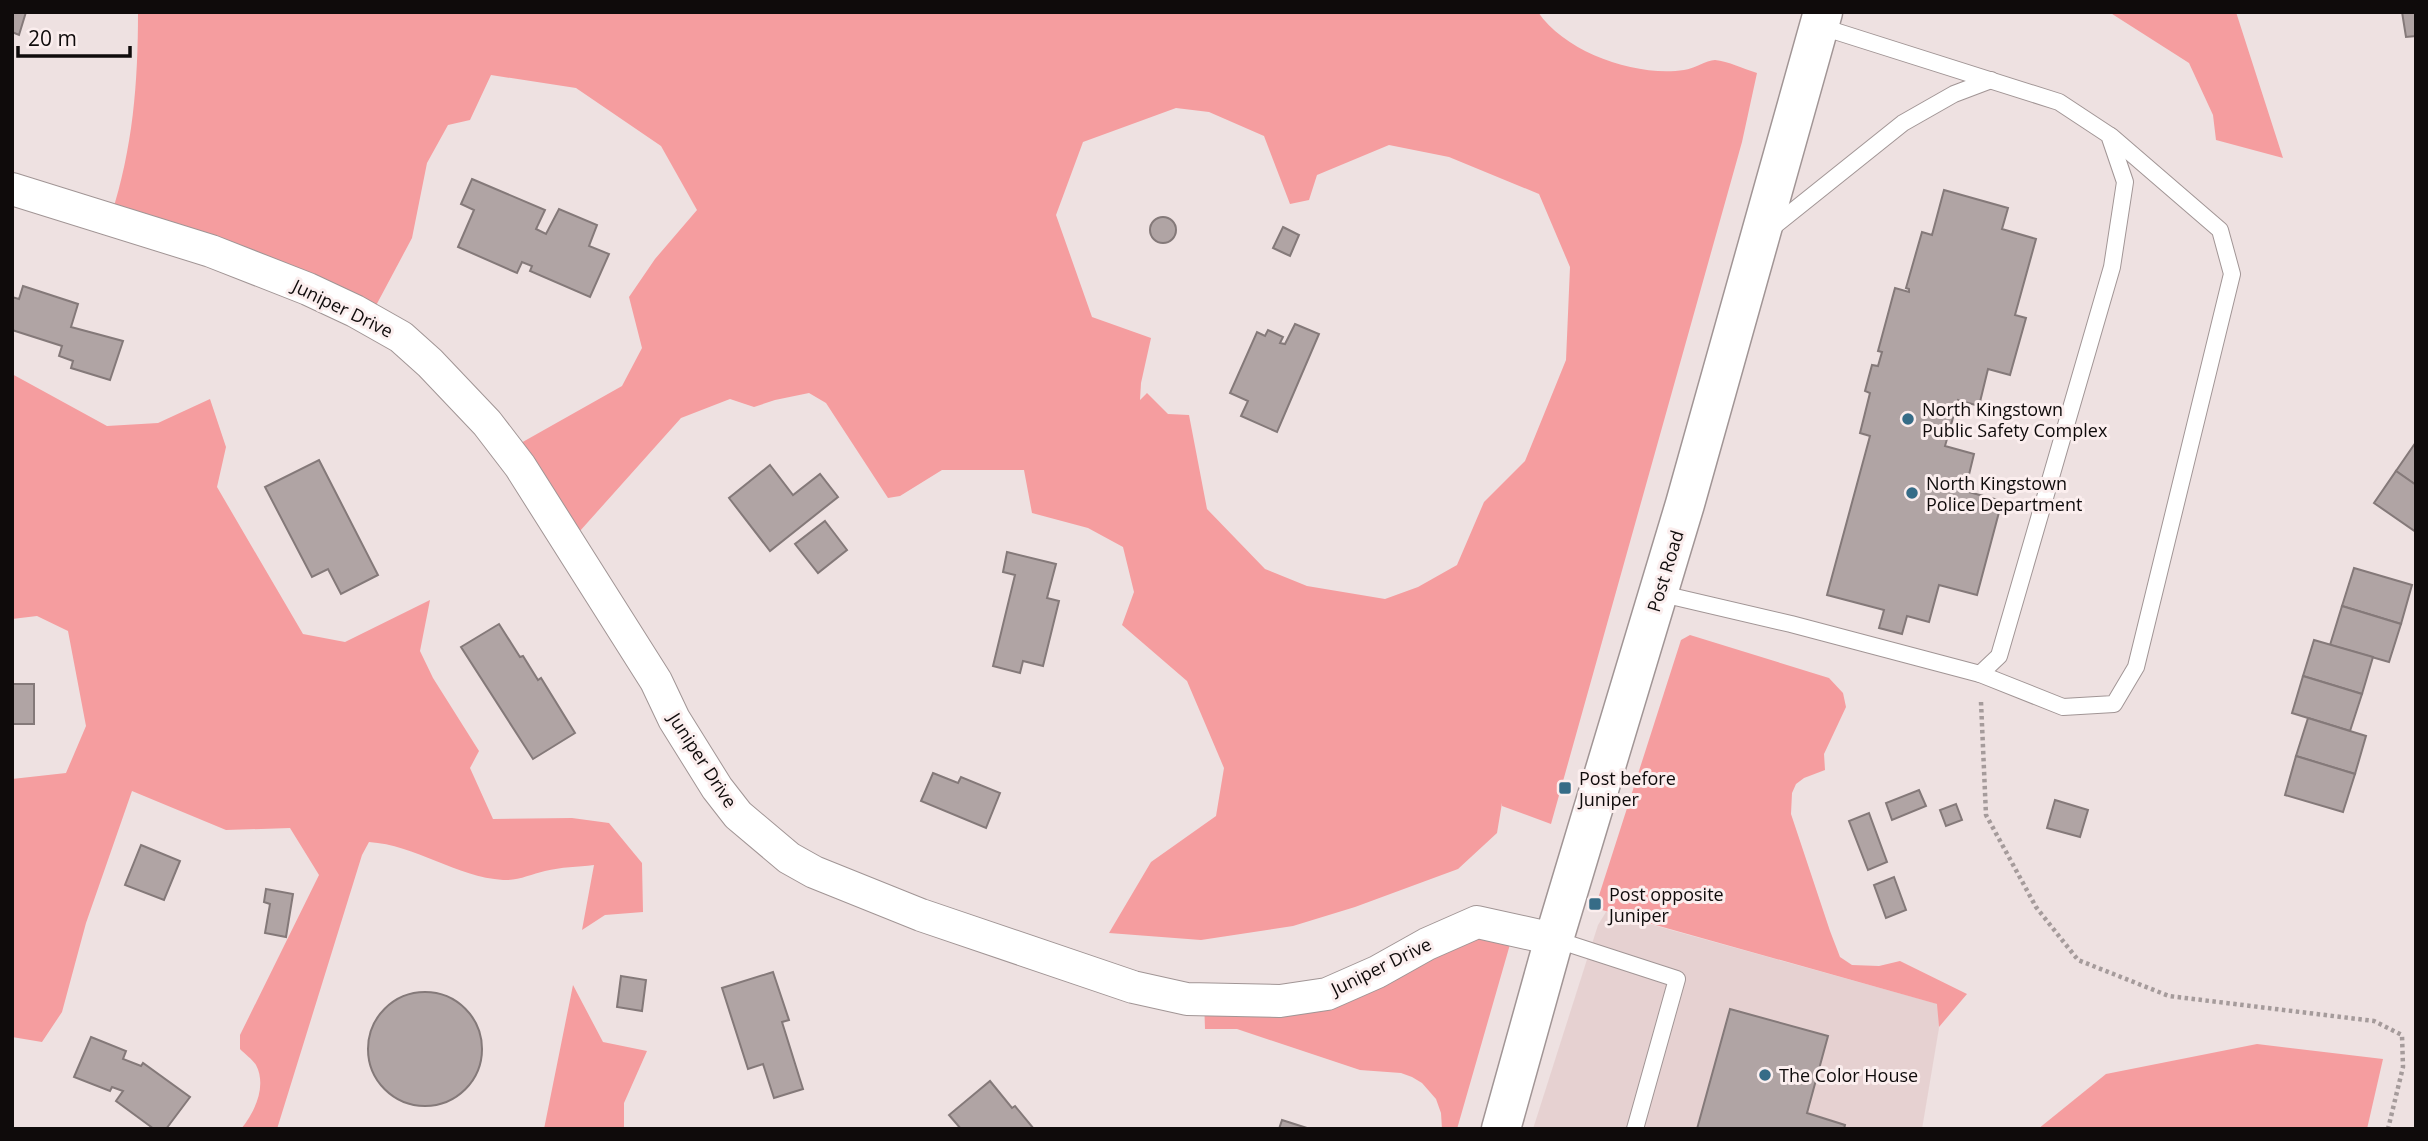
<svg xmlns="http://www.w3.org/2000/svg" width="2428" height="1141" font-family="'Open Sans',sans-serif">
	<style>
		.built { fill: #e6d1d1 }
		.green { fill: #f59d9f; fill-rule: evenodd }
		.building { fill: #b0a4a4; stroke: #847979; stroke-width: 2 }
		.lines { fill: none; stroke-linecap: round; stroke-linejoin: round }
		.lane-casing { stroke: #a19595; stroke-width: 18 }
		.street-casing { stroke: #a19595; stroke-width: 34 }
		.primary-casing { stroke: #a19595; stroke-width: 41 }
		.path { stroke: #a59b9b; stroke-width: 4.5; stroke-dasharray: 3.5 3.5; stroke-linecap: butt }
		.lane { stroke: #fff; stroke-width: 16 }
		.street { stroke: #fff; stroke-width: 32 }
		.primary { stroke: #fff; stroke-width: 38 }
		.poi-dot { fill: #366c87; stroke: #fbeeee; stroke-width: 2.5 }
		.labels { text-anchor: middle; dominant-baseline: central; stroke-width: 6; stroke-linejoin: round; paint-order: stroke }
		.street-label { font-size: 18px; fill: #0f0b0b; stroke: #fbeeee }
		.poi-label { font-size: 18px; fill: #0f0b0b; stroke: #fbeeee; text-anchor: start }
	</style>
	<rect width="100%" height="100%" fill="#eee1e1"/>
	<!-- built -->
	<polygon class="built" points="1606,912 1938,1004 1939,1028 1922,1129 1533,1129 1598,925"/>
	<!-- green -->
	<g class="green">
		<path d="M138,12H1538C1566,53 1636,77 1684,70C1694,69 1706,60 1715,60C1728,61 1744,69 1757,73L1742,142L1551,824L1502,806V803L1497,833L1458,869L1355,907L1293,926L1201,940L1109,933L1151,862L1216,816L1224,768L1187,681L1122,625L1134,592L1123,547L1088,528L1032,513L1024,470H942L900,496L888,498L826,403L809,393L775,400L754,407L730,399L681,418L571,541L512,448L622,386L642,348L629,297L655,259L697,210L661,146L576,88L491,75L470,120L448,125L427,163L412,238L372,313L111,216C133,147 138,84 138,12ZM1176,108L1209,112L1264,136L1290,204L1309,200L1317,175L1389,145L1449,157L1539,194L1570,267L1566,360L1525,461L1484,502L1457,565L1418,587L1385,599L1307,586L1265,569L1207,509L1189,415L1168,414L1147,393L1140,400L1141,383L1151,338L1092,317L1056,215L1083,142Z"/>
		<polygon points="2109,12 2236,12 2283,158 2216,140 2213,115 2189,63"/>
		<path d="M12,374L107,426L158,423L210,399L226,447L217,487L303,634L345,642L430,600L420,651L433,678L479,751L470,768L493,819L572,818L609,823L642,863L643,912L605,915L582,930L594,865C578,867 561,867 545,871C531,874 518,881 503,880C457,877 415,845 369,842L362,855L277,1129H241C255,1112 267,1086 256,1065C252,1059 245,1054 240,1049V1035L319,875L290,828L226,830L132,791L86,923L62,1012L42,1042L12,1037V779L66,773L86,726L68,631L37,616L12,619Z"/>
		<polygon points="1690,635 1829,678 1843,693 1846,707 1824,754 1825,770 1804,778 1796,784 1792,793 1791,814 1830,931 1840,957 1852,965 1879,966 1900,961 1967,994 1939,1027 1937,1004 1595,908 1681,640"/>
		<polygon points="1517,920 1457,1129 1442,1129 1441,1113 1436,1099 1422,1083 1412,1077 1401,1073 1360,1070 1237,1029 1205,1029 1204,998 1312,993"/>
		<polygon points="573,985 603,1042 647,1051 624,1103 624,1129 544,1129"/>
		<polygon points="2257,1044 2383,1059 2367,1129 2038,1129 2106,1074"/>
	</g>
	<!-- building -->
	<g class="building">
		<polygon points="12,12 26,12 19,35 12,32"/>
		<polygon points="2402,12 2416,12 2416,36 2406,37"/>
		<polygon points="472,179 545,210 536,229 546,234 559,209 597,225 589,246 609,254 590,297 530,271 532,266 522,262 517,273 458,247 474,210 461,204"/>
		<polygon points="1944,190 2008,208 2002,229 2036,239 2015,315 2026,318 2010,375 1988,369 1979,406 1958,400 1945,446 1974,454 1965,491 2002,501 1977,595 1939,585 1929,622 1907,616 1902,634 1879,628 1884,610 1827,595 1870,436 1860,433 1870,393 1865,391 1872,365 1878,366 1882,352 1878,351 1895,288 1909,292 1909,289 1906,288 1922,232 1932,235"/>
		<circle cx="1163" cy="230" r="13"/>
		<polygon points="1283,227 1299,235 1290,256 1273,248"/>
		<polygon points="23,286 78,304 71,327 123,341 110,380 71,368 73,361 59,356 62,346 12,330 12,297 19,299"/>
		<polygon points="1295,324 1319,334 1277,432 1241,416 1248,401 1230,393 1257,332 1265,336 1268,330 1283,337 1280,343 1285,344"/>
		<polygon points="2416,442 2416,485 2396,471"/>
		<polygon points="319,460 378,575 341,594 328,569 312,577 265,487"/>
		<polygon points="770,465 793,495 820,474 838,497 770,551 729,498"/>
		<polygon points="2396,471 2416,485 2416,532 2374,503"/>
		<polygon points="825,521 847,550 818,573 795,544"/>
		<polygon points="1007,552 1056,564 1047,598 1059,601 1043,666 1023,661 1020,673 993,666 1015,575 1003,572"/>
		<polygon points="2354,568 2412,585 2401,624 2342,606"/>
		<polygon points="2342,606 2401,624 2389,662 2330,645"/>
		<polygon points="499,624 520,657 523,656 538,680 541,678 575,733 533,759 461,647"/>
		<polygon points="2314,640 2373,657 2362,694 2303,676"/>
		<polygon points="2303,676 2362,694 2350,731 2292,713"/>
		<rect x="12" y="684" width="22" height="40"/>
		<polygon points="2308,718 2366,736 2355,774 2296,756"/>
		<polygon points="2296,756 2355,774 2343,812 2285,795"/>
		<polygon points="933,773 958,783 961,777 1000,793 986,828 921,801"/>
		<polygon points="1919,790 1926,806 1892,820 1886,803"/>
		<polygon points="2055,800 2088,810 2080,837 2047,828"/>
		<polygon points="1956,804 1962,820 1946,826 1940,810"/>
		<polygon points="1869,813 1887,862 1868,870 1849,821"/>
		<polygon points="141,845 180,861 164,900 125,885"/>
		<polygon points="1894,877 1906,910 1886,918 1874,885"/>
		<polygon points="266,889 293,894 286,937 265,933 270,904 264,902"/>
		<polygon points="773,972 789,1020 782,1022 803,1089 774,1098 763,1064 748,1069 722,988"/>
		<polygon points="621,976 646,980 642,1011 617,1007"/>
		<circle cx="425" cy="1049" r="57"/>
		<polygon points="1730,1009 1828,1036 1807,1113 1845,1125 1844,1129 1697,1129"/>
		<polygon points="91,1037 126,1051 123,1059 141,1066 143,1063 190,1097 166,1129 154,1129 116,1101 123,1091 112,1087 110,1091 74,1077"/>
		<polygon points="990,1081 1012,1108 1015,1106 1034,1129 961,1129 949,1115"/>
		<polygon points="1282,1120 1310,1129 1279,1129"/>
	</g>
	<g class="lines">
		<defs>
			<g id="lane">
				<polyline points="1768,231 1903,123 1954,94 1991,80"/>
				<polyline points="1658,593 1791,624 1980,674 1999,656 2112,267 2125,182 2109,135 2059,102 1819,26"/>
				<polyline points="1980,674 2063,707 2114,704 2136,667 2232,274 2220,230 2111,136"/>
				<polyline points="1554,939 1677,979 1635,1129"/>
			</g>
			<polyline id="street" points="12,189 211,251 308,289 355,311 401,337 430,363 487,423 520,466 656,681 674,719 717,788 738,815 789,858 814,872 921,915 1133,987 1187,999 1280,1001 1327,994 1377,972 1427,944 1477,922 1554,939"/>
			<polyline id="primary" points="1501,1129 1554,939 1685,504 1823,12"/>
		</defs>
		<!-- lane casing -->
		<use href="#lane" class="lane-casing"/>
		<!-- street casing -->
		<use href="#street" class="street-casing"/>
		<!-- primary casing -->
		<use href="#primary" class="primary-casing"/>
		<!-- path -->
		<polyline class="path" points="1981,702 1986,815 2036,907 2078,960 2169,996 2374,1021 2402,1035 2403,1067 2388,1129"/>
		<!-- lane -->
		<use href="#lane" class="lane"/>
		<!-- street -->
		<use href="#street" class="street"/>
		<!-- primary -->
		<use href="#primary" class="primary"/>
	</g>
	<!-- markers -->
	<g class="poi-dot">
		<circle cx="1908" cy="419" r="7"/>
		<circle cx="1912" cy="493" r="7"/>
		<rect x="1558" y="781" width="14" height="14" rx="3.5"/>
		<rect x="1588" y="897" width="14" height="14" rx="3.5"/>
		<circle cx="1765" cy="1075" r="7"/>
	</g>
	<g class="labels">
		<!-- street labels -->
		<g class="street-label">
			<text transform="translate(343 308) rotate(26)">Juniper Drive</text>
			<text transform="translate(1665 571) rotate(-73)">Post Road</text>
			<text transform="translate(703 760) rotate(57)">Juniper Drive</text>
			<text transform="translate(1381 966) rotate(-26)">Juniper Drive</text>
		</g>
		<!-- poi labels -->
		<g class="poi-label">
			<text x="1922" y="409">North Kingstown<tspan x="1922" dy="21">Public Safety Complex</tspan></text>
			<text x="1926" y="483">North Kingstown<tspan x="1926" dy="21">Police Department</tspan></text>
			<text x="1579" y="778">Post before<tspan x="1579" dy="21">Juniper</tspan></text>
			<text x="1609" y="894">Post opposite<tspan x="1609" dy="21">Juniper</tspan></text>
			<text x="1779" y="1075">The Color House</text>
		</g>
	</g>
	<!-- border -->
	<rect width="2428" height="1141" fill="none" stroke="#0f0b0b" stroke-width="28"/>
	<!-- scale -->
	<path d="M18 46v10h112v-10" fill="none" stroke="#0f0b0b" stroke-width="3.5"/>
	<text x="28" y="46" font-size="21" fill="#0f0b0b" stroke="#fbeeee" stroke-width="5" paint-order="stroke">20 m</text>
</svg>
